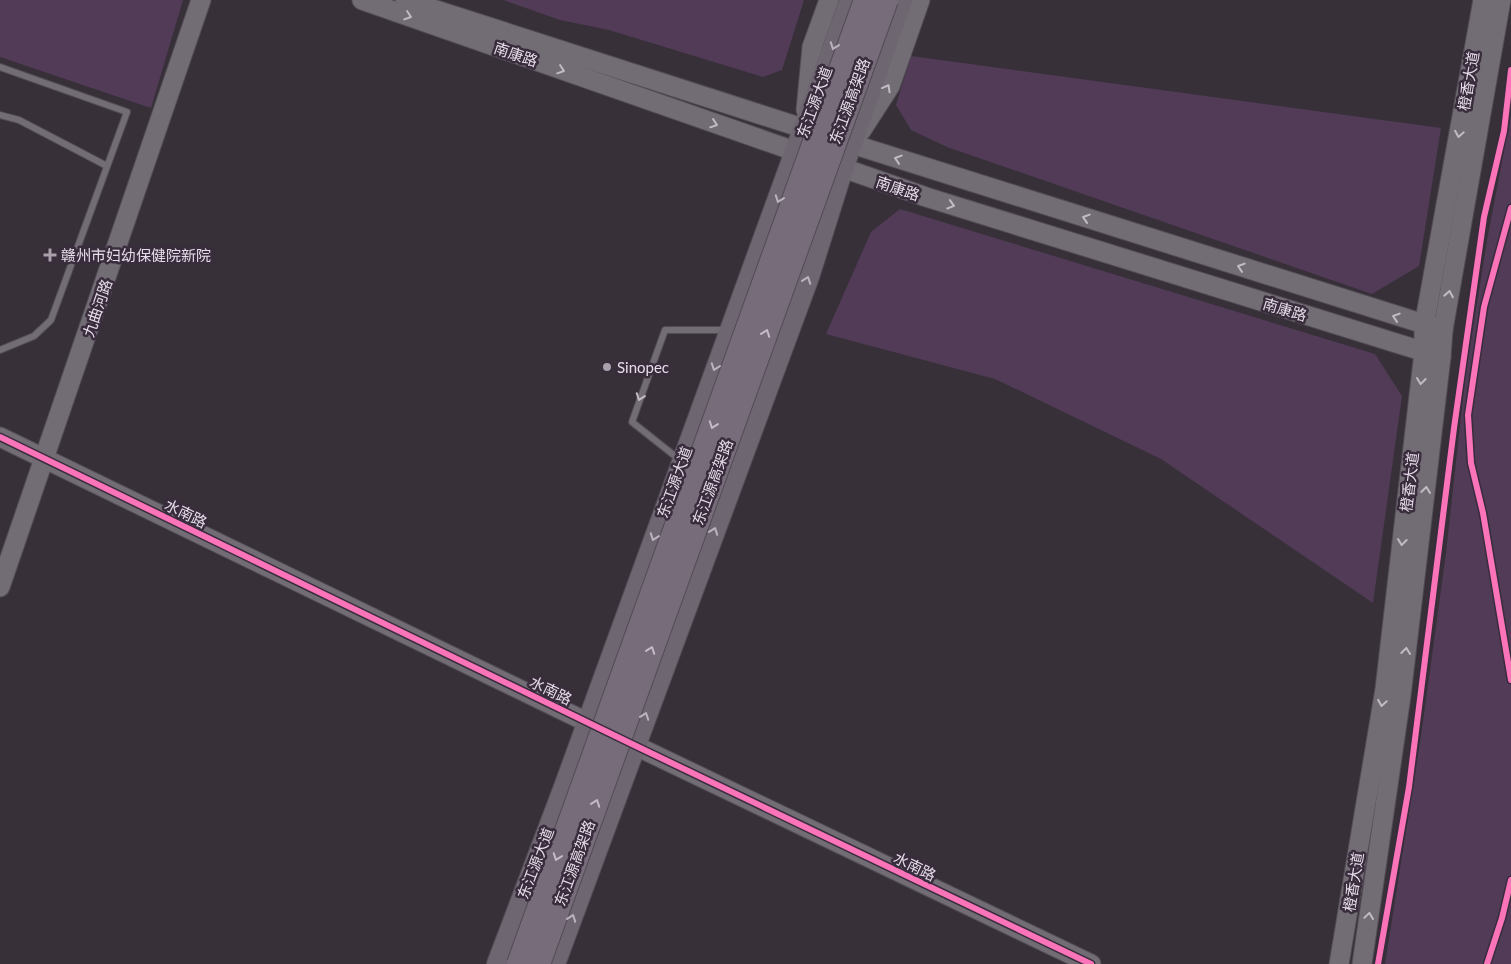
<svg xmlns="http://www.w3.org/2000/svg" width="1511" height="964" font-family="Lato,'Noto Sans SC',sans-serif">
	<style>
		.green { fill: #513b57 }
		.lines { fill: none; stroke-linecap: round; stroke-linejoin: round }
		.lane-casing { stroke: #524c55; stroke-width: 8 }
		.secondary-casing { stroke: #524c55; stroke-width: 21 }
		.primary-casing { stroke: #524c55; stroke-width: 22 }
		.path { stroke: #6f6a70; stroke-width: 2.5; stroke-dasharray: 4 2.5; stroke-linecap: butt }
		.lane { stroke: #726d74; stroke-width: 6 }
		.secondary { stroke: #726d74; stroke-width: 19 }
		.primary { stroke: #6e6670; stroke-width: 20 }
		.highway-bridge-casing { stroke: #524c55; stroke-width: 26; stroke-linecap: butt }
		.highway-bridge { stroke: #776c7a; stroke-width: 24 }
		.cycleway-casing { stroke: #392c3d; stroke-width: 9 }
		.cycleway { stroke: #fb73b8; stroke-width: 6 }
		.oneway { stroke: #c2bbc5 }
		.oneway2 { stroke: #bbb3be }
		.oneway3 { stroke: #c4bbc7 }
		.poi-dot { fill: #a8a0ab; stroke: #392c3d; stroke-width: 2 }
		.labels { text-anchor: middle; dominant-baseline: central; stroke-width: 5; stroke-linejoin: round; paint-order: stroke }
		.street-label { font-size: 15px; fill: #e5dde8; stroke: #392c3d }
		.poi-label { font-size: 15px; fill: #e5dde8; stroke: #392c3d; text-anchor: start }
	</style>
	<rect width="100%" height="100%" fill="#373039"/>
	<!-- green -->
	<g class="green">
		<polygon points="0,0 183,0 151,108 0,57"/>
		<polygon points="503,0 804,0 782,70 763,77 609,30 560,20"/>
		<polygon points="911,56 1441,128 1419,266 1372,294 947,147 911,130 896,105"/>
		<polygon points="1511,114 1511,964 1385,964 1421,736 1446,553 1466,371 1488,235"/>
		<polygon points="900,209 1375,354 1402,396 1373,603 1161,459 995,379 826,334 871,232"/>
	</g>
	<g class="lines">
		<defs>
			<g id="lane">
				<polyline points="0,67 127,112 51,320 34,336 0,350"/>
				<polyline points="0,115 19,120 107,166"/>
				<polyline points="680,460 632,422 665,330 728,330"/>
			</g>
			<g id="secondary">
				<polyline points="362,0 926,197 1441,357"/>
				<polyline points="405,0 852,144 1443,330"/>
				<polyline points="806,110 812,47 829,0"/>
				<polyline points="861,131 890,86 920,0"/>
				<polyline points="0,437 634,745 1091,964"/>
				<polyline points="0,587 201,0"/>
				<polyline points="1339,964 1385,689 1424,352 1424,326 1483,0"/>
				<polyline points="1362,964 1401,696 1441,357 1443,330 1501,0"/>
			</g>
			<g id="primary">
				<polyline points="497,964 564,787 850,0"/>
				<polyline points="555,964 809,277 843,169 902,0"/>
			</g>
		</defs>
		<!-- lane casing -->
		<use href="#lane" class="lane-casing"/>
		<!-- secondary casing -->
		<use href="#secondary" class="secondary-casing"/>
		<!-- primary casing -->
		<use href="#primary" class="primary-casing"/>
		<!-- path -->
		<polyline class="path" points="1385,928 1409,787 1454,428 1484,217 1504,131 1511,70"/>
		<!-- lane -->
		<use href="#lane" class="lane"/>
		<!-- secondary -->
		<use href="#secondary" class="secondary"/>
		<!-- primary -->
		<use href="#primary" class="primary"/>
		<defs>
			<g id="highway-bridge">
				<polyline points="519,964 866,0"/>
				<polyline points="538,964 886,0"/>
			</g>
		</defs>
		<!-- highway-bridge casing -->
		<use href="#highway-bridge" class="highway-bridge-casing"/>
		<!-- highway-bridge -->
		<use href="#highway-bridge" class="highway-bridge"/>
		<defs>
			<g id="cycleway">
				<polyline points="1511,208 1484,307 1468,415 1471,463 1483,513 1511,680"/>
				<polyline points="0,437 634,745 1091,964"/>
				<polyline points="1378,964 1409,787 1454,428 1484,217 1504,131 1511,70"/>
				<polyline points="1487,964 1502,918 1511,880"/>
			</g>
		</defs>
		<!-- cycleway casing -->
		<use href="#cycleway" class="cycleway-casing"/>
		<!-- cycleway -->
		<use href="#cycleway" class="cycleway"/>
	</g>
	<!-- one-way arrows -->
	<defs><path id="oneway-chevron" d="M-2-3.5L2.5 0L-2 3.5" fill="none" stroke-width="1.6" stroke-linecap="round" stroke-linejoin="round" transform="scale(1.25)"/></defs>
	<g class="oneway">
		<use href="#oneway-chevron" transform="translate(408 16) rotate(19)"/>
		<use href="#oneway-chevron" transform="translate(561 70) rotate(19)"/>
		<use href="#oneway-chevron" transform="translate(887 88) rotate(-61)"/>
		<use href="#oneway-chevron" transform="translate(714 124) rotate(19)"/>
		<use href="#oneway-chevron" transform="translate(1459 134) rotate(100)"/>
		<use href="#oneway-chevron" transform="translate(898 159) rotate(-162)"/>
		<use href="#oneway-chevron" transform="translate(951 205) rotate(17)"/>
		<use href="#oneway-chevron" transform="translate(1086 218) rotate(-162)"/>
		<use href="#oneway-chevron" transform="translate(1241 267) rotate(-162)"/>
		<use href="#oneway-chevron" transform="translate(1449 294) rotate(-80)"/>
		<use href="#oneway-chevron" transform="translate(1396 317) rotate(-162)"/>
		<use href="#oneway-chevron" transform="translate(1421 381) rotate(97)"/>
		<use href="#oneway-chevron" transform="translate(640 397) rotate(110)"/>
		<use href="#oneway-chevron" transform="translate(1426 490) rotate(-83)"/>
		<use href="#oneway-chevron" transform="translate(1402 542) rotate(97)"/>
		<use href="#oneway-chevron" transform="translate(1406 651) rotate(-83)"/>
		<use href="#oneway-chevron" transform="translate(1382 703) rotate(99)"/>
		<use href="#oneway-chevron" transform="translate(1369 916) rotate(-82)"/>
	</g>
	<g class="oneway2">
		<use href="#oneway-chevron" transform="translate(834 46) rotate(110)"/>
		<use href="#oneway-chevron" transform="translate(779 199) rotate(110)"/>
		<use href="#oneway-chevron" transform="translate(807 280) rotate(-70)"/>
		<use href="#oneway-chevron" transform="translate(715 367) rotate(110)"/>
		<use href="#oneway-chevron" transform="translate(714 531) rotate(-70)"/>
		<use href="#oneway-chevron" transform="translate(654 537) rotate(110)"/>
		<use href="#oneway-chevron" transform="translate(645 716) rotate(-70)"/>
		<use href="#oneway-chevron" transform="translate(572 918) rotate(-70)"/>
	</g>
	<g class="oneway3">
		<use href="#oneway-chevron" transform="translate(766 333) rotate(-70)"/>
		<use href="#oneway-chevron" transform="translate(713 425) rotate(110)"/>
		<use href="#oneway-chevron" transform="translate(651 650) rotate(-70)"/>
		<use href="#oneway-chevron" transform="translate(596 803) rotate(-70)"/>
		<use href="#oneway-chevron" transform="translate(557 857) rotate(110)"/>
	</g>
	<!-- markers -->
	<g class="poi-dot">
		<path d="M47.5 247.5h5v5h5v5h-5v5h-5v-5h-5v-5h5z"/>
		<circle cx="607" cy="367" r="5"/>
	</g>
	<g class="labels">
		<!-- street labels -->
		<g class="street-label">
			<text transform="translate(516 54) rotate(19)">南康路</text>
			<text transform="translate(1468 81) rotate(-80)">橙香大道</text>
			<text transform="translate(849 101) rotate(-70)">东江源高架路</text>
			<text transform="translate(814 102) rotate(-70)">东江源大道</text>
			<text transform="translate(898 188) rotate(19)">南康路</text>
			<text transform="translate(97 308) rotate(-71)">九曲河路</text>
			<text transform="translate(1285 309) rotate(17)">南康路</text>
			<text transform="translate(674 482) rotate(-70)">东江源大道</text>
			<text transform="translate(712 482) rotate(-70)">东江源高架路</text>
			<text transform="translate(1409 482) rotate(-83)">橙香大道</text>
			<text transform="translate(186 513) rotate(26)">水南路</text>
			<text transform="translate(551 690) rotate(26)">水南路</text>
			<text transform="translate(535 863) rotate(-69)">东江源大道</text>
			<text transform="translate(574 863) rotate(-70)">东江源高架路</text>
			<text transform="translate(915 866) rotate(26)">水南路</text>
			<text transform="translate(1353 882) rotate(-81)">橙香大道</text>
		</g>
		<!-- poi labels -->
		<g class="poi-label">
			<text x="61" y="255">赣州市妇幼保健院新院</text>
			<text x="617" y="367">Sinopec</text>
		</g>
	</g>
</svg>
